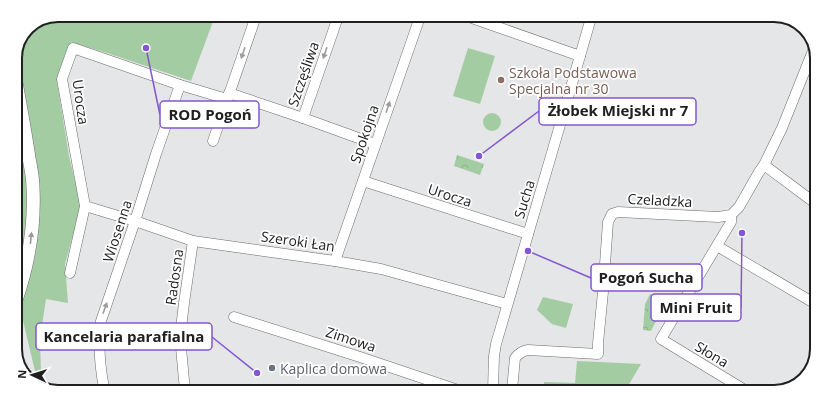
<svg xmlns="http://www.w3.org/2000/svg" width="832" height="407" font-family="'Open Sans',sans-serif">
	<style>
		.green { fill: #a4cca3 }
		.forest { fill: url(#forest-crowns) }
		.lines { fill: none; stroke-linecap: round; stroke-linejoin: round }
		.minor-casing { stroke: #6b6c6c; stroke-width: 11 }
		.major-casing { stroke: #6b6c6c; stroke-width: 14 }
		.minor { stroke: #fff; stroke-width: 10 }
		.major { stroke: #fff; stroke-width: 13 }
		.oneway { fill: #9b9b9b }
		.education-dot { fill: #8d6e63; stroke: #fff; stroke-width: 1.5 }
		.worship-dot { fill: #6b7280; stroke: #fff; stroke-width: 1.5 }
		.labels { text-anchor: middle; dominant-baseline: central; stroke-width: 3.5; stroke-linejoin: round; paint-order: stroke }
		.education-label { font-size: 14px; fill: #785e54; stroke: #fff; text-anchor: start }
		.street-label { font-size: 14px; fill: #202020; stroke: #fff }
		.worship-label { font-size: 14px; fill: #5b616d; stroke: #fff; text-anchor: start }
		.rim { fill: none; stroke: #202020; stroke-width: 2 }
		.leader { fill: none; stroke: #8257d1; stroke-width: 1.5 }
		.callout-dot { fill: #8257d1; stroke: #fff; stroke-width: 1.5 }
		.callout { fill: #fff; stroke: #8257d1; stroke-width: 1.5 }
		.callout-label { font-size: 15px; text-anchor: middle; font-weight: bold; fill: #202020 }
	</style>
	<defs>
		<pattern id="forest-crowns" width="20" height="18" patternUnits="userSpaceOnUse"><rect width="20" height="18" fill="#a4cca3"/><path d="M2 6a3 3 0 1 1 6 0M12 15a3 3 0 1 1 6 0" fill="none" stroke="#8daf8c"/></pattern>
	</defs>
	<rect width="100%" height="100%" fill="#e5e6e7"/>
	<!-- green -->
	<g class="green">
		<polygon points="58,15 215,16 191,81 107,53 71,42 57,82 69,156 81,206 65,264 68,303 46,299 40,339 41,373 46,388 39,388 20,308 35,256 38,196 32,142 15,60 15,56 28,28"/>
		<polygon points="468,48 495,56 480,104 453,96"/>
		<polygon points="15,109 23,143 30,211 18,275 15,173"/>
		<circle cx="492" cy="122" r="9"/>
		<polygon points="543,297 573,304 566,328 552,324 537,310"/>
		<polygon points="577,361 641,364 625,391 544,391 544,382 575,383"/>
	</g>
	<!-- forest -->
	<g class="forest">
		<polygon points="457,155 484,164 480,175 454,166"/>
		<polygon points="650,294 676,296 664,314 659,315 651,331 643,330 645,304"/>
	</g>
	<g class="lines">
		<defs>
			<g id="minor">
				<polyline points="469,17 580,56"/>
				<polyline points="229,93 303,118 375,144"/>
				<polyline points="303,118 338,17"/>
				<polyline points="213,141 256,16"/>
				<polyline points="764,165 815,203"/>
				<polyline points="363,181 528,234"/>
				<polyline points="85,206 135,221 193,241 335,261 381,269 507,304"/>
				<polyline points="731,215 731,222 661,339 748,392"/>
				<polyline points="717,246 814,303"/>
				<polyline points="335,261 420,17"/>
				<polyline points="70,273 85,206 62,79 73,48 180,85 227,99"/>
				<polyline points="234,317 360,357 458,390"/>
				<path d="M104,388C100,367 98,342 101,321L135,221L156,154L180,85"/>
				<polyline points="185,389 184,380 180,337 184,303 193,241"/>
				<polyline points="493,390 494,356 496,344 560,125 591,18"/>
				<path d="M512,390L515,358C519,353 522,351 528,350L598,354V343L603,292L608,222L612,214L618,212L718,217L731,215L739,207L759,172L764,165L782,128L814,48"/>
			</g>
			<path id="major" d="M15,77C20,104 25,131 29,158C31,168 33,178 33,188C35,228 28,266 15,303"/>
		</defs>
		<!-- minor casing -->
		<use href="#minor" class="minor-casing"/>
		<!-- major casing -->
		<use href="#major" class="major-casing"/>
		<!-- minor -->
		<use href="#minor" class="minor"/>
		<!-- major -->
		<use href="#major" class="major"/>
	</g>
	<!-- one-way arrows -->
	<defs><path id="oneway-solid" d="M-6-.8H1V-3.2L6.5 0L1 3.2V.8H-6Z"/></defs>
	<g class="oneway">
		<use href="#oneway-solid" transform="translate(243 53) rotate(109)"/>
		<use href="#oneway-solid" transform="translate(325 53) rotate(109)"/>
		<use href="#oneway-solid" transform="translate(388 107) rotate(-71)"/>
		<use href="#oneway-solid" transform="translate(31 238) rotate(-84)"/>
		<use href="#oneway-solid" transform="translate(105 308) rotate(-70)"/>
	</g>
	<!-- markers -->
	<circle class="education-dot" cx="501" cy="80" r="4"/>
	<circle class="worship-dot" cx="272" cy="368" r="4"/>
	<g class="labels">
		<!-- education labels -->
		<g class="education-label">
			<text x="509" y="72">Szkoła Podstawowa<tspan x="509" dy="16">Specjalna nr 30</tspan></text>
		</g>
		<!-- street labels -->
		<g class="street-label">
			<text transform="translate(303 74) rotate(-71)">Szczęśliwa</text>
			<text transform="translate(81 102) rotate(82)">Urocza</text>
			<text transform="translate(364 134) rotate(-71)">Spokojna</text>
			<text transform="translate(450 195) rotate(18)">Urocza</text>
			<text transform="translate(524 199) rotate(-73)">Sucha</text>
			<text transform="translate(660 200) rotate(3)">Czeladzka</text>
			<text transform="translate(117 231) rotate(-72)">Wiosenna</text>
			<text transform="translate(298 241) rotate(8)">Szeroki Łan</text>
			<text transform="translate(174 277) rotate(-82)">Radosna</text>
			<text transform="translate(351 339) rotate(18)">Zimowa</text>
			<text transform="translate(712 354) rotate(31)">Słona</text>
		</g>
		<!-- worship labels -->
		<g class="worship-label">
			<text x="280" y="368">Kaplica domowa</text>
		</g>
	</g>
	<!-- crop -->
	<path d="M0 0H832V407H0ZM58 22H774A36 36 0 0 1 810 58V349A36 36 0 0 1 774 385H58A36 36 0 0 1 22 349V58A36 36 0 0 1 58 22Z" fill="#fff" fill-rule="evenodd"/>
	<path class="rim" d="M58 22H774A36 36 0 0 1 810 58V349A36 36 0 0 1 774 385H58A36 36 0 0 1 22 349V58A36 36 0 0 1 58 22Z"/>
	<!-- callouts -->
	<path class="leader" d="M479 156L539 111M146 48L160 115M528 251L591 278M742 233L741 308M257 373L212 337"/>
	<g class="callout-dot">
		<circle cx="479" cy="156" r="4"/>
		<circle cx="146" cy="48" r="4"/>
		<circle cx="528" cy="251" r="4"/>
		<circle cx="742" cy="233" r="4"/>
		<circle cx="257" cy="373" r="4"/>
	</g>
	<g class="callout">
		<rect x="539" y="98" width="157" height="27" rx="4"/>
		<rect x="160" y="101" width="99" height="27" rx="4"/>
		<rect x="591" y="264" width="111" height="27" rx="4"/>
		<rect x="651" y="294" width="90" height="27" rx="4"/>
		<rect x="36" y="323" width="176" height="27" rx="4"/>
	</g>
	<g class="callout-label">
		<text x="618" y="116">Żłobek Miejski nr 7</text>
		<text x="210" y="120">ROD Pogoń</text>
		<text x="646" y="283">Pogoń Sucha</text>
		<text x="696" y="313">Mini Fruit</text>
		<text x="124" y="342">Kancelaria parafialna</text>
	</g>
	<!-- north arrow -->
	<g transform="translate(32 375) rotate(274)" stroke="#ffffff" stroke-width="3" paint-order="stroke">
	<path d="M0-3L7 15L0 10L-7 15Z" fill="#202020"/>
	<text y="-6" font-size="11" font-weight="bold" text-anchor="middle" fill="#202020">N</text>
	</g>
</svg>
